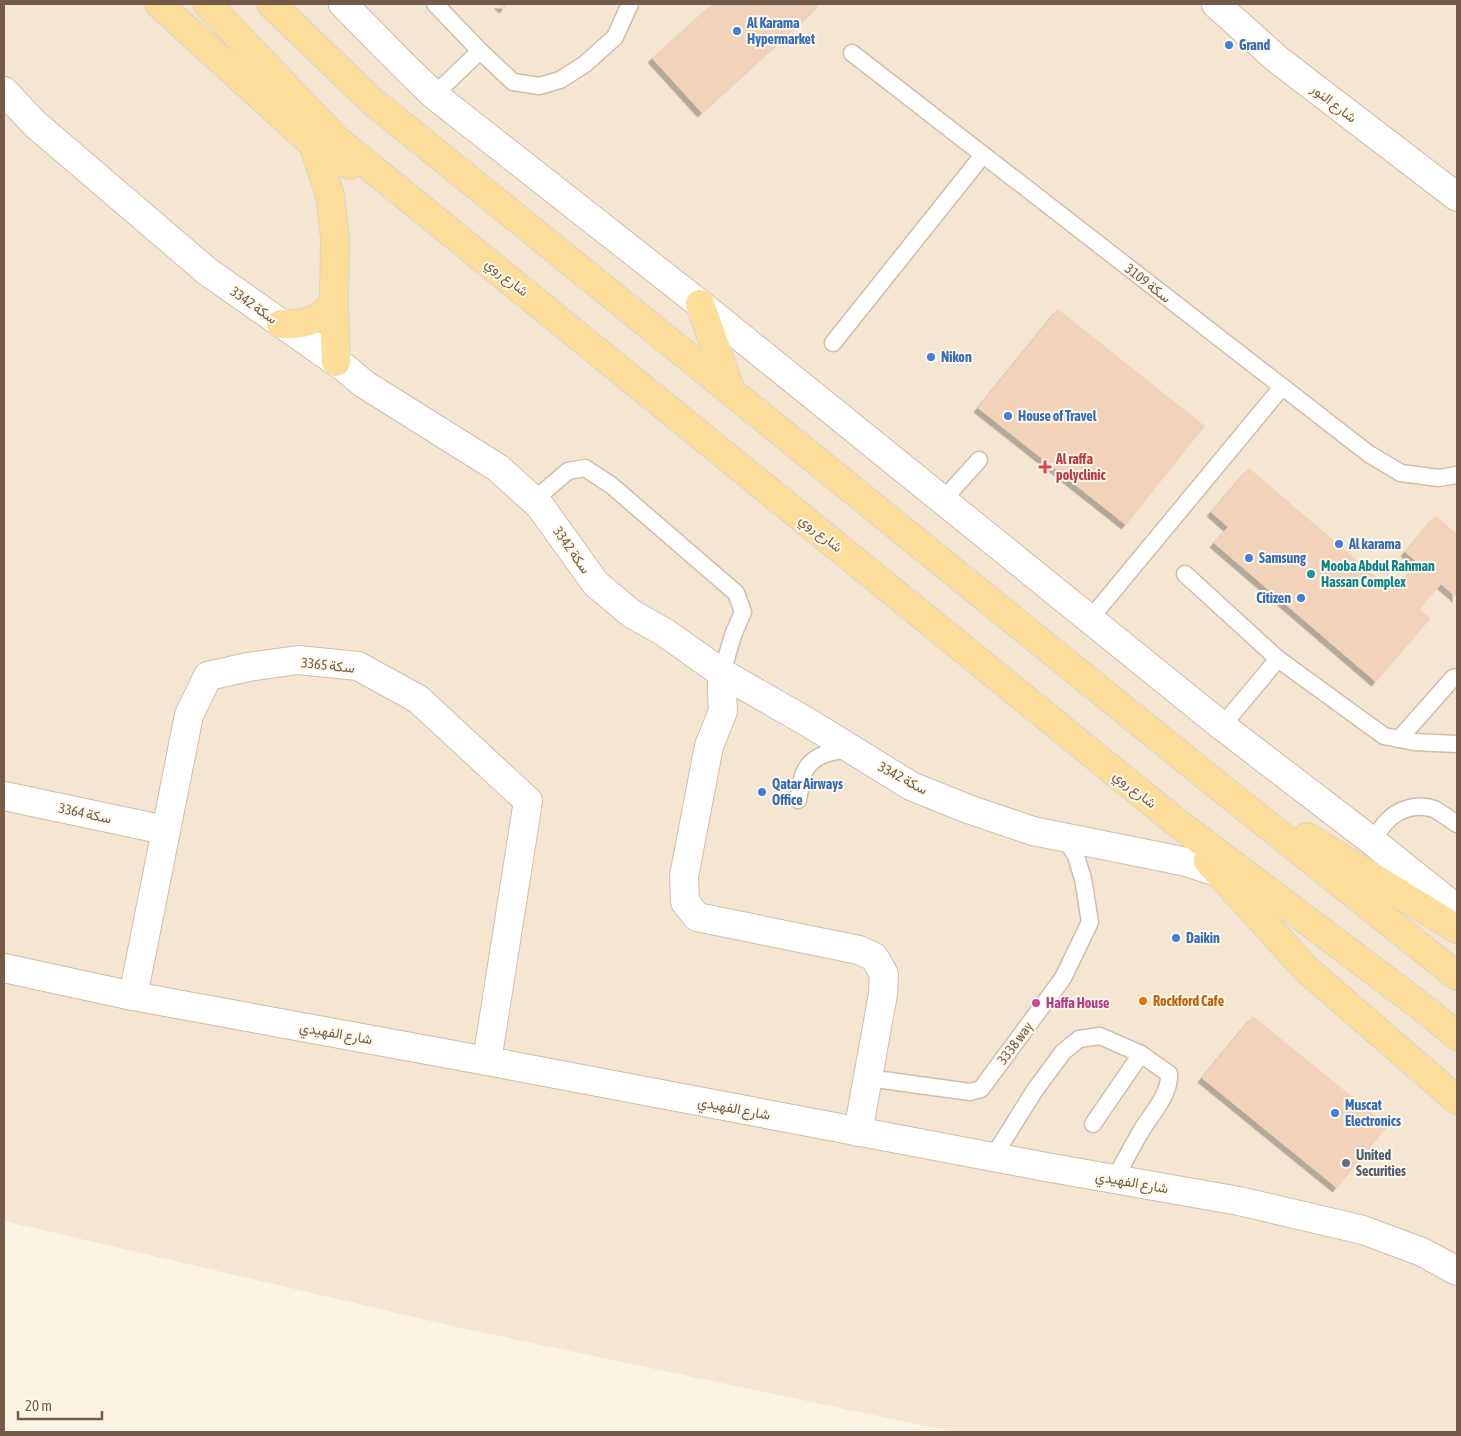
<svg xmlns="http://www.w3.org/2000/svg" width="1461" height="1436" font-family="'Asap Condensed',Vazirmatn,sans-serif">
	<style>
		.residential { fill: #f4e6d0 }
		.building { fill: #f2d3b9; filter: url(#shadow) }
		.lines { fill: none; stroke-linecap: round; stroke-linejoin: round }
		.lane-casing { stroke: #d0beac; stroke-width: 19 }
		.street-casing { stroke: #d0beac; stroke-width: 30 }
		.secondary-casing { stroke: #d1bca6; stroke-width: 30 }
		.primary-casing { stroke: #dbd4cf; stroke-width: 30 }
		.lane { stroke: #fff; stroke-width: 16 }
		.street { stroke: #fff; stroke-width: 28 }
		.secondary { stroke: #fff; stroke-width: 28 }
		.primary { stroke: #fcdd99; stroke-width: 28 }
		.shop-dot { fill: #3f7fe0; stroke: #fff8e9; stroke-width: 2 }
		.health-dot { fill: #e0444e; stroke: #fff8e9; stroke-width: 2 }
		.culture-dot { fill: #0f9aa8; stroke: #fff8e9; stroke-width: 2 }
		.food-dot { fill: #e8710a; stroke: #fff8e9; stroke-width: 2 }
		.hotel-dot { fill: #d1479c; stroke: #fff8e9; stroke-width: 2 }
		.service-dot { fill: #5c6f8a; stroke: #fff8e9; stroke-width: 2 }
		.labels { text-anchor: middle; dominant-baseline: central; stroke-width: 4; stroke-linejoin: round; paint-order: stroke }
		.shop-label { font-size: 14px; font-weight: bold; fill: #366cbe; stroke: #fff8e9; text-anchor: start }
		.street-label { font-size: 14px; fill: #745b48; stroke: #fff8e9 }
		.health-label { font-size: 14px; font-weight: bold; fill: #be3a42; stroke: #fff8e9; text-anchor: start }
		.culture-label { font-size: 14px; font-weight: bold; fill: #0d838f; stroke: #fff8e9; text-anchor: start }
		.food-label { font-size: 14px; font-weight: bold; fill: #c56008; stroke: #fff8e9; text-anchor: start }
		.hotel-label { font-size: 14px; font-weight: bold; fill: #b23c85; stroke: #fff8e9; text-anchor: start }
		.service-label { font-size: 14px; font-weight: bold; fill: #4e5e75; stroke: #fff8e9; text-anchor: start }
	</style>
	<defs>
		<filter id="shadow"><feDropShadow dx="-4.5" dy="4.5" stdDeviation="0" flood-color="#0004"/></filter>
	</defs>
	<rect width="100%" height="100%" fill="#fcf4e2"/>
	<!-- residential -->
	<polygon class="residential" points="4,4 1457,4 1457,1432 954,1432 461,1328 4,1221"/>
	<!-- building -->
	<g class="building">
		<polygon points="498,4 508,4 504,9"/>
		<polygon points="712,4 821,4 702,113 652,58"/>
		<polygon points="1058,309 1205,426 1126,525 978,408"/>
		<polygon points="1249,468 1393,591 1418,563 1405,552 1436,516 1457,534 1457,598 1441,584 1420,609 1431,618 1376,682 1214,543 1228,527 1211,512"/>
		<polygon points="1253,1016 1388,1126 1337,1188 1202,1078"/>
	</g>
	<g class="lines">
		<defs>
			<g id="lane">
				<polyline points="435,4 480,51 513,82 539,86 560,80 585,64 615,37 630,4"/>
				<polyline points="852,53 1369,454 1401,473 1439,478 1457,475"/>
				<polyline points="434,95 480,51"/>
				<polyline points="833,343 983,155"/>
				<polyline points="534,500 568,471 585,468 611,485 736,593 743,612 733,635 722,673"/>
				<polyline points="943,500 979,460"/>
				<polyline points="1185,574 1278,659 1384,736 1414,742 1457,744"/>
				<polyline points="1090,619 1282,387"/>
				<polyline points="1222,726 1278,659"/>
				<polyline points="1399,739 1453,678 1457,677"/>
				<path d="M798,800C800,791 801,781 804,773C812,754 833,751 850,749"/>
				<path d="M1372,841C1377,835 1381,828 1386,822C1398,809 1417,803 1434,809C1442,813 1450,820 1457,824"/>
				<polyline points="868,1078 970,1092 981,1089 1063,978 1090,922 1083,879 1076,856 1065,838"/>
				<polyline points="1093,1124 1141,1054"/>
				<path d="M993,1157L1035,1090L1063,1052L1079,1039L1100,1036L1141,1054L1169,1074C1170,1096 1150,1115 1140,1133C1131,1148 1123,1164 1115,1179"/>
			</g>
			<g id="street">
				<polyline points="4,91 35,124 208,272 345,368 364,384 498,468 540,506 596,584 632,614 664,632 722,673 809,723 911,786 968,809 1033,831 1182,861 1217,872"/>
				<polyline points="722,673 722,692 723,711 709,746 684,876 685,902 697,917 859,950 874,957 884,974 883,994 858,1132"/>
				<polyline points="4,796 165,830"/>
				<polyline points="133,996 189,715 208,676 248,667 298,660 358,666 418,699 528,801 487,1061"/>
			</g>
			<g id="secondary">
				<polyline points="343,4 403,65 434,95 700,304 1222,726 1372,841 1457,909"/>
				<polyline points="1216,4 1277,59 1457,197"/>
				<polyline points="4,968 133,996 487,1061 1046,1167 1239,1201 1363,1230 1422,1252 1457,1271"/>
			</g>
			<g id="primary">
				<polyline points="159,4 313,144 350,165"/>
				<polyline points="207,4 337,140 1175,821 1427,1011 1457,1036"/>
				<polyline points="271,4 372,101 1206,776 1457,976"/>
				<polyline points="313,144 330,195 335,238 334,302 336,362"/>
				<polyline points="700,304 731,391"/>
				<path d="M281,324C305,325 319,321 334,302"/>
				<polyline points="1307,837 1457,929"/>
				<polyline points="1208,861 1306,969 1457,1100"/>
			</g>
		</defs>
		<!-- lane casing -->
		<use href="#lane" class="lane-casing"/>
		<!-- street casing -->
		<use href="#street" class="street-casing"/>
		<!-- secondary casing -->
		<use href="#secondary" class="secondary-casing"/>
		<!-- primary casing -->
		<use href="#primary" class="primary-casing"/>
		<!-- lane -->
		<use href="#lane" class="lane"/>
		<!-- street -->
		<use href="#street" class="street"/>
		<!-- secondary -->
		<use href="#secondary" class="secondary"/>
		<!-- primary -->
		<use href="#primary" class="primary"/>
	</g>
	<!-- markers -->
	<g class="shop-dot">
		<circle cx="737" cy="31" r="5"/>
		<circle cx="1229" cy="45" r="5"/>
		<circle cx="931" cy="357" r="5"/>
		<circle cx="1008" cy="416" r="5"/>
		<circle cx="1339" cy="544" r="5"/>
		<circle cx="1249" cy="558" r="5"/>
		<circle cx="1301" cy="598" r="5"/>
		<circle cx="762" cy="792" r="5"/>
		<circle cx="1176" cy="938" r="5"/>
		<circle cx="1335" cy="1113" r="5"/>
	</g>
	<path class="health-dot" d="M1042.5 459.5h5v5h5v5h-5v5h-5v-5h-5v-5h5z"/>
	<circle class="culture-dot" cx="1311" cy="574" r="5"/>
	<circle class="food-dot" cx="1143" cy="1001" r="5"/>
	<circle class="hotel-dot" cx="1036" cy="1003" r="5"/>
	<circle class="service-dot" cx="1346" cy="1163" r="5"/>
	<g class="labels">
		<!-- shop labels -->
		<g class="shop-label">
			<text x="747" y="23">Al Karama<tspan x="747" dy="16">Hypermarket</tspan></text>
			<text x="1239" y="45">Grand</text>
			<text x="941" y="357">Nikon</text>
			<text x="1018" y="416">House of Travel</text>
			<text x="1349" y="544">Al karama</text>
			<text x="1259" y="558">Samsung</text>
			<text x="1291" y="598" text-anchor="end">Citizen</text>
			<text x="772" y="784">Qatar Airways<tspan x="772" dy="16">Office</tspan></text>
			<text x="1186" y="938">Daikin</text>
			<text x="1345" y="1105">Muscat<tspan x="1345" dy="16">Electronics</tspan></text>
		</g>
		<!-- street labels -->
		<g class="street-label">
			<text transform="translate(1334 103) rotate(38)">شارع النور</text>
			<text transform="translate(507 277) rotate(39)">شارع روي</text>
			<text transform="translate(1148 283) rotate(38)">سكة 3109</text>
			<text transform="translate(254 305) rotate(35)">سكة 3342</text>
			<text transform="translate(821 533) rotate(39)">شارع روي</text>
			<text transform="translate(572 550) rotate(55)">سكة 3342</text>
			<text transform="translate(328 665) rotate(6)">سكة 3365</text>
			<text transform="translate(903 778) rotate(28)">سكة 3342</text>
			<text transform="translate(1135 789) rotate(39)">شارع روي</text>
			<text transform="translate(85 813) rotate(12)">سكة 3364</text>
			<text transform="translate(336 1033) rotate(10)">شارع الفهيدي</text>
			<text transform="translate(1015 1043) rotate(-53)">3338 way</text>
			<text transform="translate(734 1108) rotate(11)">شارع الفهيدي</text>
			<text transform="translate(1132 1182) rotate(10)">شارع الفهيدي</text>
		</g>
		<!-- health labels -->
		<g class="health-label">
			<text x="1056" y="459">Al raffa<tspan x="1056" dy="16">polyclinic</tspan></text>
		</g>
		<!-- culture labels -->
		<g class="culture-label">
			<text x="1321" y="566">Mooba Abdul Rahman<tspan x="1321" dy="16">Hassan Complex</tspan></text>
		</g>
		<!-- food labels -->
		<g class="food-label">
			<text x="1153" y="1001">Rockford Cafe</text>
		</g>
		<!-- hotel labels -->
		<g class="hotel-label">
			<text x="1046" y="1003">Haffa House</text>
		</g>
		<!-- service labels -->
		<g class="service-label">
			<text x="1356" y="1155">United<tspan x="1356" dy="16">Securities</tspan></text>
		</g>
	</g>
	<!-- border -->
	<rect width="1461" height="1436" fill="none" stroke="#745b48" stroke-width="10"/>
	<!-- scale -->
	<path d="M18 1411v8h84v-8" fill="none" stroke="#745b48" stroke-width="2.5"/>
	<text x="25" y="1411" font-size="15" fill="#745b48" stroke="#fff8e9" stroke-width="4" paint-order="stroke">20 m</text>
</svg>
